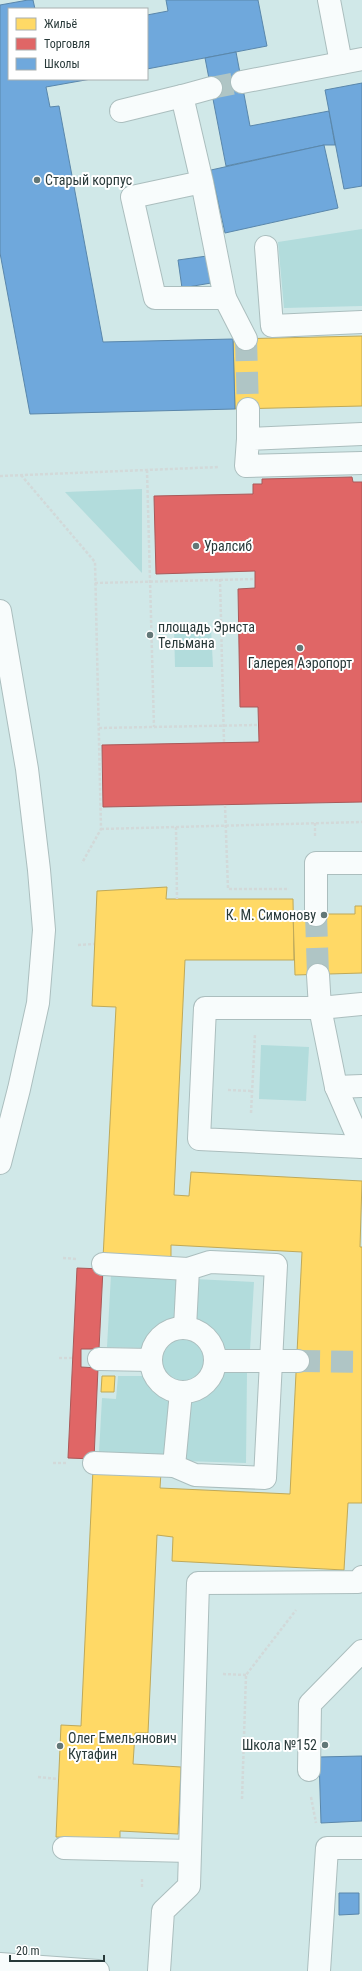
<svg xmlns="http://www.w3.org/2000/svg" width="362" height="1971" font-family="'Roboto Condensed',sans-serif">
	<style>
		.green { fill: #b2dcdc }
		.homes { fill: #ffd966; stroke: #bfa959 }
		.shops { fill: #e06666; stroke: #a95959 }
		.schools { fill: #6fa8dc; stroke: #5a87ab }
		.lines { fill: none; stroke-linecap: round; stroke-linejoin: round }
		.minor-tunnel { stroke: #afc5c5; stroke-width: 22; stroke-dasharray: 22 11; stroke-linecap: butt }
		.minor-casing { stroke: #abbebe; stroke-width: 24 }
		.path { stroke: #d2d9d9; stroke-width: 2.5; stroke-dasharray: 3 2; stroke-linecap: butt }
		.minor { stroke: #f8fcfc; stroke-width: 22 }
		.poi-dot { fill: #637777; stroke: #fff; stroke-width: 1.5 }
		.labels { text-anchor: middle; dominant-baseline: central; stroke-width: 4; stroke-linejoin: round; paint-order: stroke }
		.poi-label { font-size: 14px; fill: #293a3a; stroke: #fff; text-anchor: start }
	</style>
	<rect width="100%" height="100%" fill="#d0e8e8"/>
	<!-- green -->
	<g class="green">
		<polygon points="362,229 362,306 284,308 278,242"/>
		<polygon points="142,489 142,573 65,492"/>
		<polygon points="211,628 213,667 175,667 174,629"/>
		<polygon points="261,1045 309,1047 306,1101 259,1099"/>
		<path d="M111,1275L179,1277L177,1319C157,1323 149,1328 144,1348L107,1347Z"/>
		<path d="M195,1279L254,1282L250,1350L225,1349C218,1333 210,1323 193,1318Z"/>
		<circle cx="184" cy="1359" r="24"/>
		<path d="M223,1371L247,1372L246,1463L184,1461L189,1400C209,1399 218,1390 223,1371Z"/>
		<path d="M118,1376H144C151,1387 158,1393 170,1397L167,1456L99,1453L102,1398L116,1399Z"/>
	</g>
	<!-- homes -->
	<g class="homes">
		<polygon points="362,336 362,406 235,409 233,339"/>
		<polygon points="167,887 166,899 293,899 294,960 185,960 174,1195 189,1196 191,1172 362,1181 360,1247 362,1247 362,1503 348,1503 344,1570 172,1561 173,1537 157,1535 148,1733 135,1733 133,1764 181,1767 178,1834 120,1831 120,1840 56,1837 61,1725 81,1726 93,1469 161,1472 160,1488 290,1494 302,1252 171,1245 171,1262 103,1258 116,1007 92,1006 97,891"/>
		<polygon points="355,906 362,906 362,973 295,975 293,914 355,914"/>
		<polygon points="102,1376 115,1376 114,1392 101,1392"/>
	</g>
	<!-- shops -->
	<g class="shops">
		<polygon points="352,477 353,482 362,482 362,802 103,807 102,745 259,742 258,707 240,707 238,589 255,588 255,571 156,574 154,496 253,494 253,484 262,484 262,479"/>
		<polygon points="77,1268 103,1269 99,1349 81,1349 81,1367 98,1368 94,1459 68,1458"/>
	</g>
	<!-- schools -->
	<g class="schools">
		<polygon points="28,0 33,0 35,9 9,9 9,79 91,79 46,87 50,107 59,106 103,342 233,339 235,409 30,414 0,253 0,5"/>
		<polygon points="166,0 258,0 267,46 147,69 147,15 168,11"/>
		<polygon points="236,52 250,126 329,111 335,145 324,145 226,166 205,58"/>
		<polygon points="362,83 362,186 344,189 325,90"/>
		<polygon points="324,145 338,208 225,233 211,170"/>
		<polygon points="207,256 211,283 182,288 178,260"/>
		<polygon points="362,1756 362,1821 321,1823 319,1757"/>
		<polygon points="339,1893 359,1893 359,1914 339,1915"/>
	</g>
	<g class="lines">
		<!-- minor-tunnel -->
		<g class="minor-tunnel">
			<polyline points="211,88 242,82"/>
			<polyline points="246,339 248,409"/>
			<polyline points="316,915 318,975"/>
			<polyline points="298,1361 362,1362"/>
		</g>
		<defs>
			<g id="minor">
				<polyline points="329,0 341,63"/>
				<polyline points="242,82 362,59"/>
				<polyline points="121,111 182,96"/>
				<polyline points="202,182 132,197 155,298 225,298 202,182 182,96 211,88"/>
				<polyline points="266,247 272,326 362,322"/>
				<polyline points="225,298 246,339"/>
				<polyline points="362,434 248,439 246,466 362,463"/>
				<polyline points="248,439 248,409"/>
				<polyline points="0,611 27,769 39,870 44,930 38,1003 19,1089 0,1163"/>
				<polyline points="316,915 316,863 362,863"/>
				<polyline points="318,975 320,1008 336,1087 362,1147"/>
				<polyline points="362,1004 320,1008 205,1008 199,1139 362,1147"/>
				<polyline points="336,1087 362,1086"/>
				<polyline points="103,1264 188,1269"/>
				<circle cx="183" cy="1360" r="32"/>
				<polyline points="99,1359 151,1360"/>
				<polyline points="215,1361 298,1361"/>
				<polyline points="181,1392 174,1466 195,1475 265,1478 276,1265 210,1262 188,1269 185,1328"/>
				<polyline points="94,1463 174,1466"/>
				<polyline points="309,1770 310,1704 362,1651"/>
				<polyline points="64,1848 190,1851"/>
				<polyline points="0,1964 98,1971"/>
				<polyline points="159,1971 163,1911 189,1886 198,1583 358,1582 362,1577"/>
				<polyline points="319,1971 327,1848 362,1848"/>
			</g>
		</defs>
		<!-- minor casing -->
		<use href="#minor" class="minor-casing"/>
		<!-- path -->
		<g class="path">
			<polyline points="147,470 154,727"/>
			<polyline points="21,475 95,562 101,829 82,863"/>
			<polyline points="0,476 219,467"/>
			<polyline points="220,579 224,743"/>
			<polyline points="95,583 255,579"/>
			<polyline points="99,728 258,725"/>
			<polyline points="225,805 228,889 289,889"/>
			<polyline points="315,823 315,837"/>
			<polyline points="176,827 177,899"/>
			<polyline points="101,829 362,822"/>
			<polyline points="78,945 94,944"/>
			<polyline points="228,1090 252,1091"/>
			<polyline points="251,1113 255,1034"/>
			<polyline points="63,1258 77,1259"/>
			<polyline points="59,1358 72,1358"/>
			<polyline points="53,1463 67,1463"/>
			<polyline points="223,1674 246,1675"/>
			<polyline points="38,1777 58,1779"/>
			<polyline points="311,1797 316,1823"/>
			<polyline points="242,1799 246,1675 296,1610"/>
			<polyline points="142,1887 142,1878"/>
		</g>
		<!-- minor -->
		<use href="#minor" class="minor"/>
	</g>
	<!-- markers -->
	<g class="poi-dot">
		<circle cx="37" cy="180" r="4"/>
		<circle cx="196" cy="546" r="4"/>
		<circle cx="150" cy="635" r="4"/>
		<circle cx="300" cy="648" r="4"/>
		<circle cx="324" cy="915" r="4"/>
		<circle cx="325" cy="1745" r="4"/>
		<circle cx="60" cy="1746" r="4"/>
	</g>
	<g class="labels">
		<!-- poi labels -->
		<g class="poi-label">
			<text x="45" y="180">Старый корпус</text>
			<text x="204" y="546">Уралсиб</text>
			<text x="158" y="627">площадь Эрнста<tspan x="158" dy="16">Тельмана</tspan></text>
			<text x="300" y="663" text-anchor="middle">Галерея Аэропорт</text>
			<text x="316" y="915" text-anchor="end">К. М. Симонову</text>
			<text x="68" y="1738">Олег Емельянович<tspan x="68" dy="16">Кутафин</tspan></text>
			<text x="317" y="1745" text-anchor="end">Школа №152</text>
		</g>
	</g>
	<!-- legend -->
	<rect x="8" y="8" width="140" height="72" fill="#ffffff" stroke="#a9b0b0"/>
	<rect x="16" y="18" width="20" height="12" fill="#ffd966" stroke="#a9b0b0"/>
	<text x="44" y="28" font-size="12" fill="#293a3a">Жильё</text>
	<rect x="16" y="38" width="20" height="12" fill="#e06666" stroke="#a9b0b0"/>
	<text x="44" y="48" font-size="12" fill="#293a3a">Торговля</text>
	<rect x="16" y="58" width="20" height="12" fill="#6fa8dc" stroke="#a9b0b0"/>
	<text x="44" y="68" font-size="12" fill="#293a3a">Школы</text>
	<!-- scale -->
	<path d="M10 1955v6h94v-6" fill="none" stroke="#293a3a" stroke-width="2"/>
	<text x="16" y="1955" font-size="12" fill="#293a3a" stroke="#ffffff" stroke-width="3" paint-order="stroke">20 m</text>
</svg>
